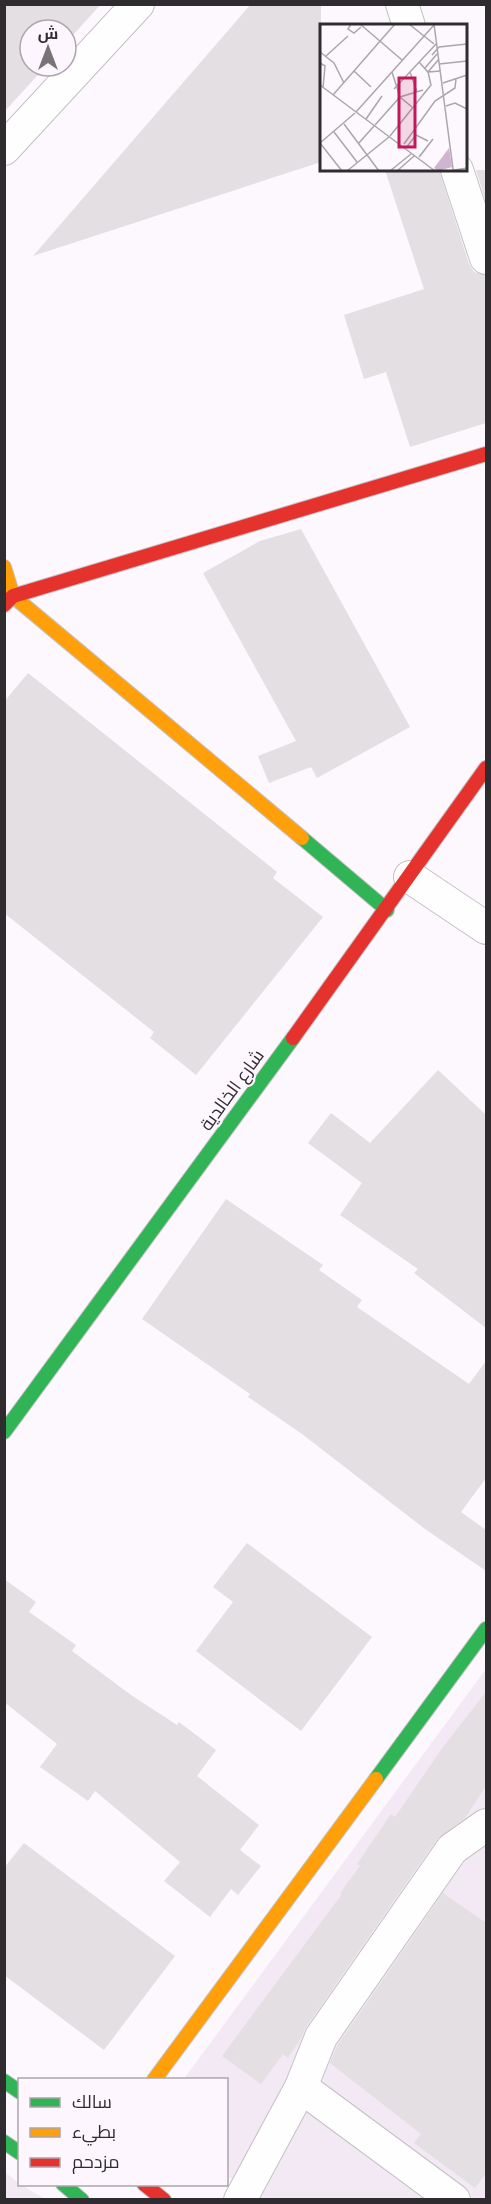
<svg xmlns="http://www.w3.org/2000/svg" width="491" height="2204" font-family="Karla,Cairo,sans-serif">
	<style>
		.built { fill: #f3e9f4 }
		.building { fill: #e3dfe3 }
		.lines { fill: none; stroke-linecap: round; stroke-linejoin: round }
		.street-casing { stroke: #c4c1c4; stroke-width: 34 }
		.fast-casing { stroke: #c4c1c4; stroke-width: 16 }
		.slow-casing { stroke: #c4c1c4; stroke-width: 16 }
		.jam-casing { stroke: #c4c1c4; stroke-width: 16 }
		.street { stroke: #fffeff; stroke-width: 32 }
		.fast { stroke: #30b455; stroke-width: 14 }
		.slow { stroke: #ff9f0a; stroke-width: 14 }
		.jam { stroke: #e5322d; stroke-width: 14 }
		.labels { text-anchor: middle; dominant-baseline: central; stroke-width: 4.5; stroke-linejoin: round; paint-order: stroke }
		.street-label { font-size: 18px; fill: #2f2c2f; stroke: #fef6ff }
		.inset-road { fill: none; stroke: #aba6ab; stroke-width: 1.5 }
		.view { fill: #c2185b; fill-opacity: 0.15; stroke: #c2185b; stroke-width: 3 }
		.inset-edge { fill: none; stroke: #2f2c2f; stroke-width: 3 }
	</style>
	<rect width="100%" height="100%" fill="#fdf8fd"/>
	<!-- built -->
	<g class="built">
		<polygon points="486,1669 486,2199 259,2199 227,2176 226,2080 183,2080"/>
		<polygon points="5,2172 20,2184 45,2199 5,2199"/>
	</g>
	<!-- building -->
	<g class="building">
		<polygon points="4,4 101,4 66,43 66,30 30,30 30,66 46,66 4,112"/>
		<polygon points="251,4 321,4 321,162 33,256"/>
		<polygon points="385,170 439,170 469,264 474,272 486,275 486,423 410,447 386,372 364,379 344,315 424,289"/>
		<polygon points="476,170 486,170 486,202"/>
		<polygon points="301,529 410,727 317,778 311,767 269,783 258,756 296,741 203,573 260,541"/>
		<polygon points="28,673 277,872 273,878 323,917 196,1075 150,1038 154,1032 4,913 4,702"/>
		<polygon points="438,1070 486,1115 486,1328 414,1273 418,1269 340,1215 362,1183 308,1143 331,1113 370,1143"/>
		<polygon points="226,1199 323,1265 319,1270 362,1300 357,1307 469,1384 486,1361 486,1478 461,1512 486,1530 486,1571 425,1529 302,1434 248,1397 250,1394 142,1319"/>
		<polygon points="247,1543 372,1637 301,1731 196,1651 233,1602 213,1587"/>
		<polygon points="4,1579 36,1602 29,1612 76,1645 72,1651 131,1695 177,1725 179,1722 216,1750 197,1776 259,1825 240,1850 261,1866 238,1895 231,1889 210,1917 164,1881 180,1862 95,1791 88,1801 40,1767 57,1744 4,1702"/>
		<polygon points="486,1692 486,1786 465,1818 437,1839 306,2027 300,2040 288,2058 283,2054 261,2084 222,2056 342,1894 340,1893 360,1866 357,1864 391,1814 395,1817 443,1747"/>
		<polygon points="24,1843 175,1956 104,2050 4,1975 4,1868"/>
		<polygon points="443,1893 486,1923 486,2173 475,2188 414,2143 421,2134 330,2063 337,2046"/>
	</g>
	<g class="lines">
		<defs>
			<g id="street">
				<polyline points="402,4 409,26"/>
				<polyline points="4,149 138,4"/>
				<polyline points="457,170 486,258"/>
				<polyline points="410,877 486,928"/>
				<polyline points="301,2087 454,2200"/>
				<polyline points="240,2200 301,2087 321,2037 452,1849 486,1825"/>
			</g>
			<g id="fast">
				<polyline points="302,838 387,910"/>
				<polyline points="4,1432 293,1038"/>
				<polyline points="376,1779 486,1629"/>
				<polyline points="4,2081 20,2092"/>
				<polyline points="4,2142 20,2153"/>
				<polyline points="63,2184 82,2200"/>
			</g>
			<g id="slow">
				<polyline points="4,567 13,596 302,838"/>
				<polyline points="154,2080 376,1779"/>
			</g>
			<g id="jam">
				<polyline points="4,605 13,596 486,454"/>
				<polyline points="293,1038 486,768"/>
				<polyline points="144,2184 164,2200"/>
			</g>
		</defs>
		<!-- street casing -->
		<use href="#street" class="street-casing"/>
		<!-- fast casing -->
		<use href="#fast" class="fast-casing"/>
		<!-- slow casing -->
		<use href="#slow" class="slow-casing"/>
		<!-- jam casing -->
		<use href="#jam" class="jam-casing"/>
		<!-- street -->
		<use href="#street" class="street"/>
		<!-- fast -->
		<use href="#fast" class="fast"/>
		<!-- slow -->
		<use href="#slow" class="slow"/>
		<!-- jam -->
		<use href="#jam" class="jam"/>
	</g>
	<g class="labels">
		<!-- street labels -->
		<g class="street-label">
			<text transform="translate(232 1090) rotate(-54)">شارع الخالدية</text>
		</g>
	</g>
	<!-- overview -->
	<g transform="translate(320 24)">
		<rect width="147" height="147" fill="#fdf8fd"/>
		<path d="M129,124L132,143L118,147L114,144Z" fill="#d0b4d2"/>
		<path class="inset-road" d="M31,0L28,5L34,9L41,3M40,0L82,36M89,0L114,20M114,0L133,145M0,28L14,39L24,59M112,31L119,23L147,20M6,32L28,12M99,38L108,48L119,35M0,39L5,42L3,64M119,40L147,37M105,44L117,30M34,47L51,63M72,48L80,73L92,83M90,48L97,68M123,59L147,51M0,61L115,147M74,65L117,19M13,71L75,0M126,82L135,79L147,85M36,88L114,1M46,95L62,72M24,100L59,147M55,101L80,73L103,66M14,108L37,138M70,112L111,61L108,48L121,47M0,119L35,89M0,119L22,147M38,120L54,102M84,120L115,77L135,64L136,55M86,124L96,111L108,117M99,133L113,115L100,132M27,147L69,113M70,147L91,130M77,147L94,132M129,147L147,144"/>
		<path class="view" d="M79,54H95V123H79Z"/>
		<rect width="147" height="147" class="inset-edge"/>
	</g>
	<!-- border -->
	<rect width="491" height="2204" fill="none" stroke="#2f2c2f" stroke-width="12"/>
	<!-- legend -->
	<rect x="18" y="2078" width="210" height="108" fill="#fef6ff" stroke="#aba5ac" stroke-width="1.5"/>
	<rect x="30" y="2098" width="30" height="9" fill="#30b455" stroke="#aba5ac" stroke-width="1.5"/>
	<text x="72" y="2108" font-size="18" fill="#2f2c2f">سالك</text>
	<rect x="30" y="2128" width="30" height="9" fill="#ff9f0a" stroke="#aba5ac" stroke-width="1.5"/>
	<text x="72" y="2138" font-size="18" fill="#2f2c2f">بطيء</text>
	<rect x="30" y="2158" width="30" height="9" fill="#e5322d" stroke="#aba5ac" stroke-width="1.5"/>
	<text x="72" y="2168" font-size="18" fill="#2f2c2f">مزدحم</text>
	<!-- north arrow -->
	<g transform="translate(48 48)"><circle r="28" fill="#fef6ff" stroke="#aba5ac" stroke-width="1.5"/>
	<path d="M0-4.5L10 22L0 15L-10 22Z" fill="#777377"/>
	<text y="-9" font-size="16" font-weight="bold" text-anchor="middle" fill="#2f2c2f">ش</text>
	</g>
</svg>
